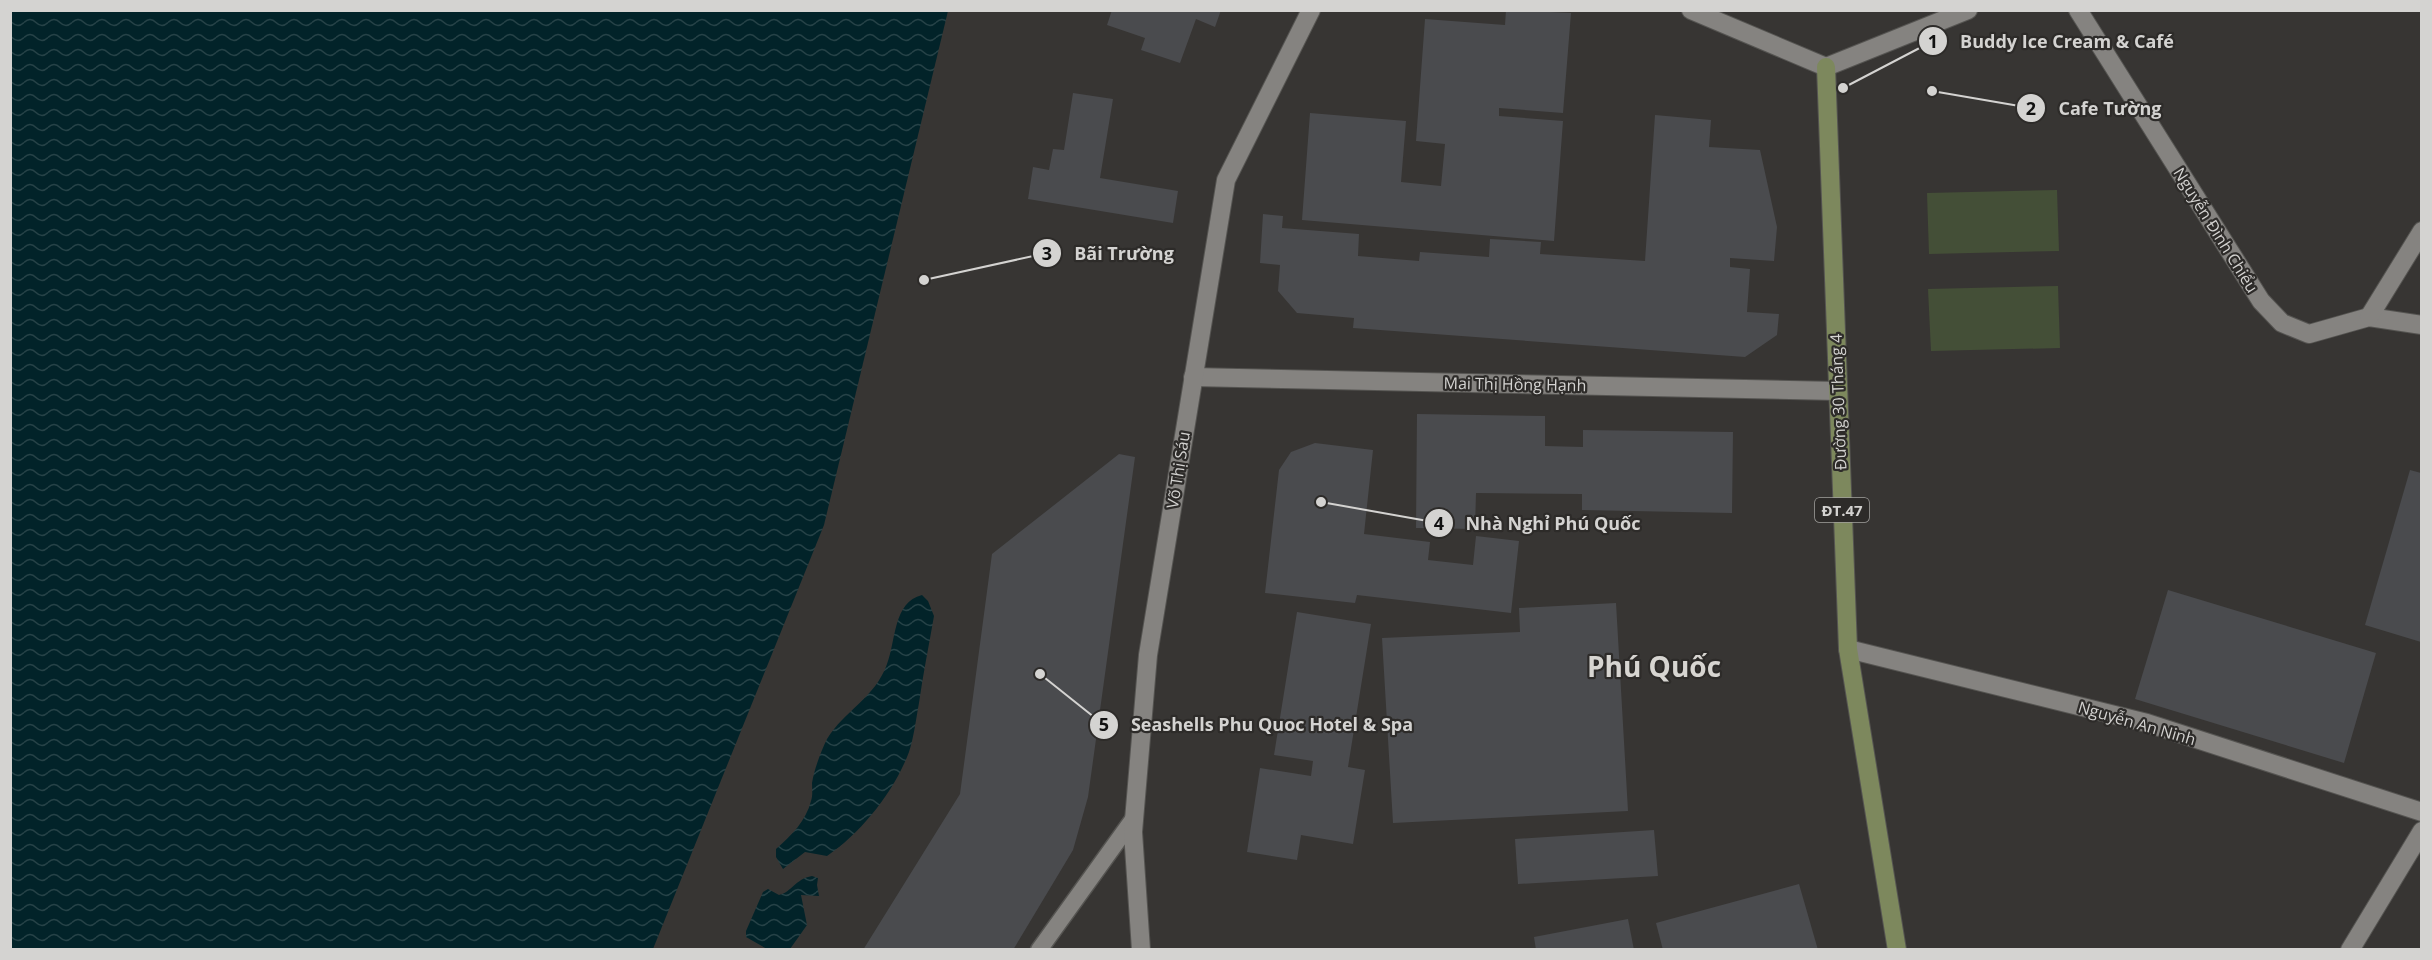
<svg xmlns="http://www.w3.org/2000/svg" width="2432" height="960" font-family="'Open Sans',sans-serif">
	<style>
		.grass { fill: #444f37 }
		.water { fill: url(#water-waves) }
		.building { fill: #4a4b4e }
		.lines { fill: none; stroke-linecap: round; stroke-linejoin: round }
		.lane-casing { stroke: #555451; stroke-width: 19 }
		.street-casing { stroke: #555451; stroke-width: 20 }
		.secondary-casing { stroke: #555451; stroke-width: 20 }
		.primary-casing { stroke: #555451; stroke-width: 20 }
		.lane { stroke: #858380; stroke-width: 16 }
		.street { stroke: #858380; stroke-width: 18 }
		.secondary { stroke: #858380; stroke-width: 18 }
		.primary { stroke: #7d885d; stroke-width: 18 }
		.labels { text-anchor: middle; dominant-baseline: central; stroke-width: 4.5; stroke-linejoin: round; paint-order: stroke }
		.shield { fill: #2d2b29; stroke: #a2a19f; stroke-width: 1.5 }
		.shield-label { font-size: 15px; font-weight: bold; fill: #d4d3d1 }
		.street-label { font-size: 16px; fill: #d4d3d1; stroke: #2d2b29 }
		.town-label { font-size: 28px; font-weight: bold; fill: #d7d5d1; stroke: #2d2b29 }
		.leader { fill: none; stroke: #d4d3d1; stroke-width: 2 }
		.callout-dot { fill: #d4d3d1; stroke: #2d2b29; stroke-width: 2 }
		.mark-label { font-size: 18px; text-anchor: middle; font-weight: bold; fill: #111 }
		.callout-label { font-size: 18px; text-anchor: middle; font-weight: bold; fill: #d4d3d1; stroke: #2d2b29; stroke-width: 4.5; stroke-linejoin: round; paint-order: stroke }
	</style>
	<defs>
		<pattern id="water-waves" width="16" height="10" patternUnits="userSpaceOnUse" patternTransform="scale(1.5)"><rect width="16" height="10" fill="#022329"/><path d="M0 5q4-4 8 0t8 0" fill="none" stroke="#264247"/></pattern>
	</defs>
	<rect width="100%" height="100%" fill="#373533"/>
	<!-- grass -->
	<g class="grass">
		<polygon points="2057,190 2059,251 1929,254 1927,193"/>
		<polygon points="2058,286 2060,348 1931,351 1928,289"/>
	</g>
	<!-- water -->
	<g class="water">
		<polygon points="10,11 948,11 824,525 653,949 11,949"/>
		<path d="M922,595L928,601L934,616C929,645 923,674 919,703C916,719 914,737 909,752C894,792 861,833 827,856L805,852L783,869L776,857V849C791,836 806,821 811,801C813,795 812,789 812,783C814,770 821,751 827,739C844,711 875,698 887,664C896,641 893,602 922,595Z"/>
		<path d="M812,876L818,878L817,885L819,896L801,895L807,925L790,949H767L746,937V931L763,892L768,889L779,895C792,892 795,879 812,876Z"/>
	</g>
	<!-- building -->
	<g class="building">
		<polygon points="1112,10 1221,10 1215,27 1196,19 1180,63 1141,50 1145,38 1107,25"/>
		<polygon points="1506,10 1571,13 1563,113 1499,108 1499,116 1563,121 1554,241 1302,220 1310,113 1406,121 1401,182 1441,186 1445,144 1416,141 1425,19 1505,25"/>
		<polygon points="1073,93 1113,99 1100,178 1178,191 1173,223 1028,199 1033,167 1049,170 1053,149 1064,150"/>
		<polygon points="1655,115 1711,120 1709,147 1760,150 1777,227 1774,261 1730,258 1730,267 1750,269 1747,312 1779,314 1777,335 1745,357 1353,328 1354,318 1297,313 1278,291 1280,265 1260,263 1263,214 1283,216 1282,228 1359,234 1358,256 1419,261 1420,252 1489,257 1490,239 1541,242 1540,254 1645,261"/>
		<polygon points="1417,414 1545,416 1545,446 1583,447 1583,430 1733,432 1732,513 1582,510 1582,494 1476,493 1475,529 1416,528"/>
		<polygon points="1315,443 1373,450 1364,534 1430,542 1428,560 1473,565 1476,536 1519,541 1511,613 1357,595 1355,603 1265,593 1279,470 1291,452"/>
		<polygon points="1119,454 1135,457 1088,797 1073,850 1013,950 863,950 960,794 992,554"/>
		<polygon points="2410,470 2421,473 2421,642 2365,625"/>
		<polygon points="2168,590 2376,653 2344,763 2135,699"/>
		<polygon points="1616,603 1628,811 1393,823 1382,638 1520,632 1519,608"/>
		<polygon points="1297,612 1371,624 1348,767 1365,770 1353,844 1301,835 1297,860 1247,852 1260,768 1311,776 1313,761 1274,755"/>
		<polygon points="1654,830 1658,876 1518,884 1515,839"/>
		<polygon points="1799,884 1818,950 1663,950 1656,923"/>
		<polygon points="1628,919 1634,950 1536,950 1534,937"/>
	</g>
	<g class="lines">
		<defs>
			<polyline id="lane" points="1039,950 1134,818"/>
			<g id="street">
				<polyline points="1691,10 1826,67"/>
				<polyline points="2078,10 2261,301 2282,323 2309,334 2369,317 2422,325"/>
				<polyline points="2369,317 2422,231"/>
				<polyline points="1193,377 1837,391"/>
				<polyline points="1848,649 2147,723 2422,812"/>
				<polyline points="1141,950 1133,832 1148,655 1226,180 1311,10"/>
				<polyline points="2350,950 2422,831"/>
			</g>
			<polyline id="secondary" points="1826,67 1968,10"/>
			<polyline id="primary" points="1826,67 1848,649 1897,950"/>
		</defs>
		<!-- lane casing -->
		<use href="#lane" class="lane-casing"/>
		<!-- street casing -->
		<use href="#street" class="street-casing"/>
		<!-- secondary casing -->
		<use href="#secondary" class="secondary-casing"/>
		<!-- primary casing -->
		<use href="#primary" class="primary-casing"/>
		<!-- lane -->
		<use href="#lane" class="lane"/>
		<!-- street -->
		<use href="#street" class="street"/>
		<!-- secondary -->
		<use href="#secondary" class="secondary"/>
		<!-- primary -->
		<use href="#primary" class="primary"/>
	</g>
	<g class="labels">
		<!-- shield labels -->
		<rect class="shield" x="1815" y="498" width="54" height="24" rx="4.5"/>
		<g class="shield-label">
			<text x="1842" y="510">ĐT.47</text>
		</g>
		<!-- street labels -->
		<g class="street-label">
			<text transform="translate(2216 230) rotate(58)">Nguyễn Đình Chiểu</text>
			<text transform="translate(1515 384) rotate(1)">Mai Thị Hồng Hạnh</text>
			<text transform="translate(1838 402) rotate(-92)">Đường 30 Tháng 4</text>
			<text transform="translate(1178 470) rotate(-81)">Võ Thị Sáu</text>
			<text transform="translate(2137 723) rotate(16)">Nguyễn An Ninh</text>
		</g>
		<!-- town labels -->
		<g class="town-label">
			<text x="1654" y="666">Phú Quốc</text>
		</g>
	</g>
	<!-- callouts -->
	<path class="leader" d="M1843 88L1933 41M1932 91L2031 108M924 280L1047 253M1321 502L1439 523M1040 674L1104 725"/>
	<g class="callout-dot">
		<circle cx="1843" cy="88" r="6"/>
		<circle cx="1932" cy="91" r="6"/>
		<circle cx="924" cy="280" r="6"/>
		<circle cx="1321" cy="502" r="6"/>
		<circle cx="1040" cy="674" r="6"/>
		<circle cx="1933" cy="41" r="15"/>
		<circle cx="2031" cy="108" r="15"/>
		<circle cx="1047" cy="253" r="15"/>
		<circle cx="1439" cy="523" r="15"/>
		<circle cx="1104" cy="725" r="15"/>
	</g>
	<g class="mark-label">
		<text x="1933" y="48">1</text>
		<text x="2031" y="115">2</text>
		<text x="1047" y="260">3</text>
		<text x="1439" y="530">4</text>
		<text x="1104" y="731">5</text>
	</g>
	<g class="callout-label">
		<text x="2067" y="48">Buddy Ice Cream &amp; Café</text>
		<text x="2110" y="115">Cafe Tường</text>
		<text x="1124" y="260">Bãi Trường</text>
		<text x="1553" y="530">Nhà Nghỉ Phú Quốc</text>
		<text x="1272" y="731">Seashells Phu Quoc Hotel &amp; Spa</text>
	</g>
	<!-- border -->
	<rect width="2432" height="960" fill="none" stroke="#d4d3d1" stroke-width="24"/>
</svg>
